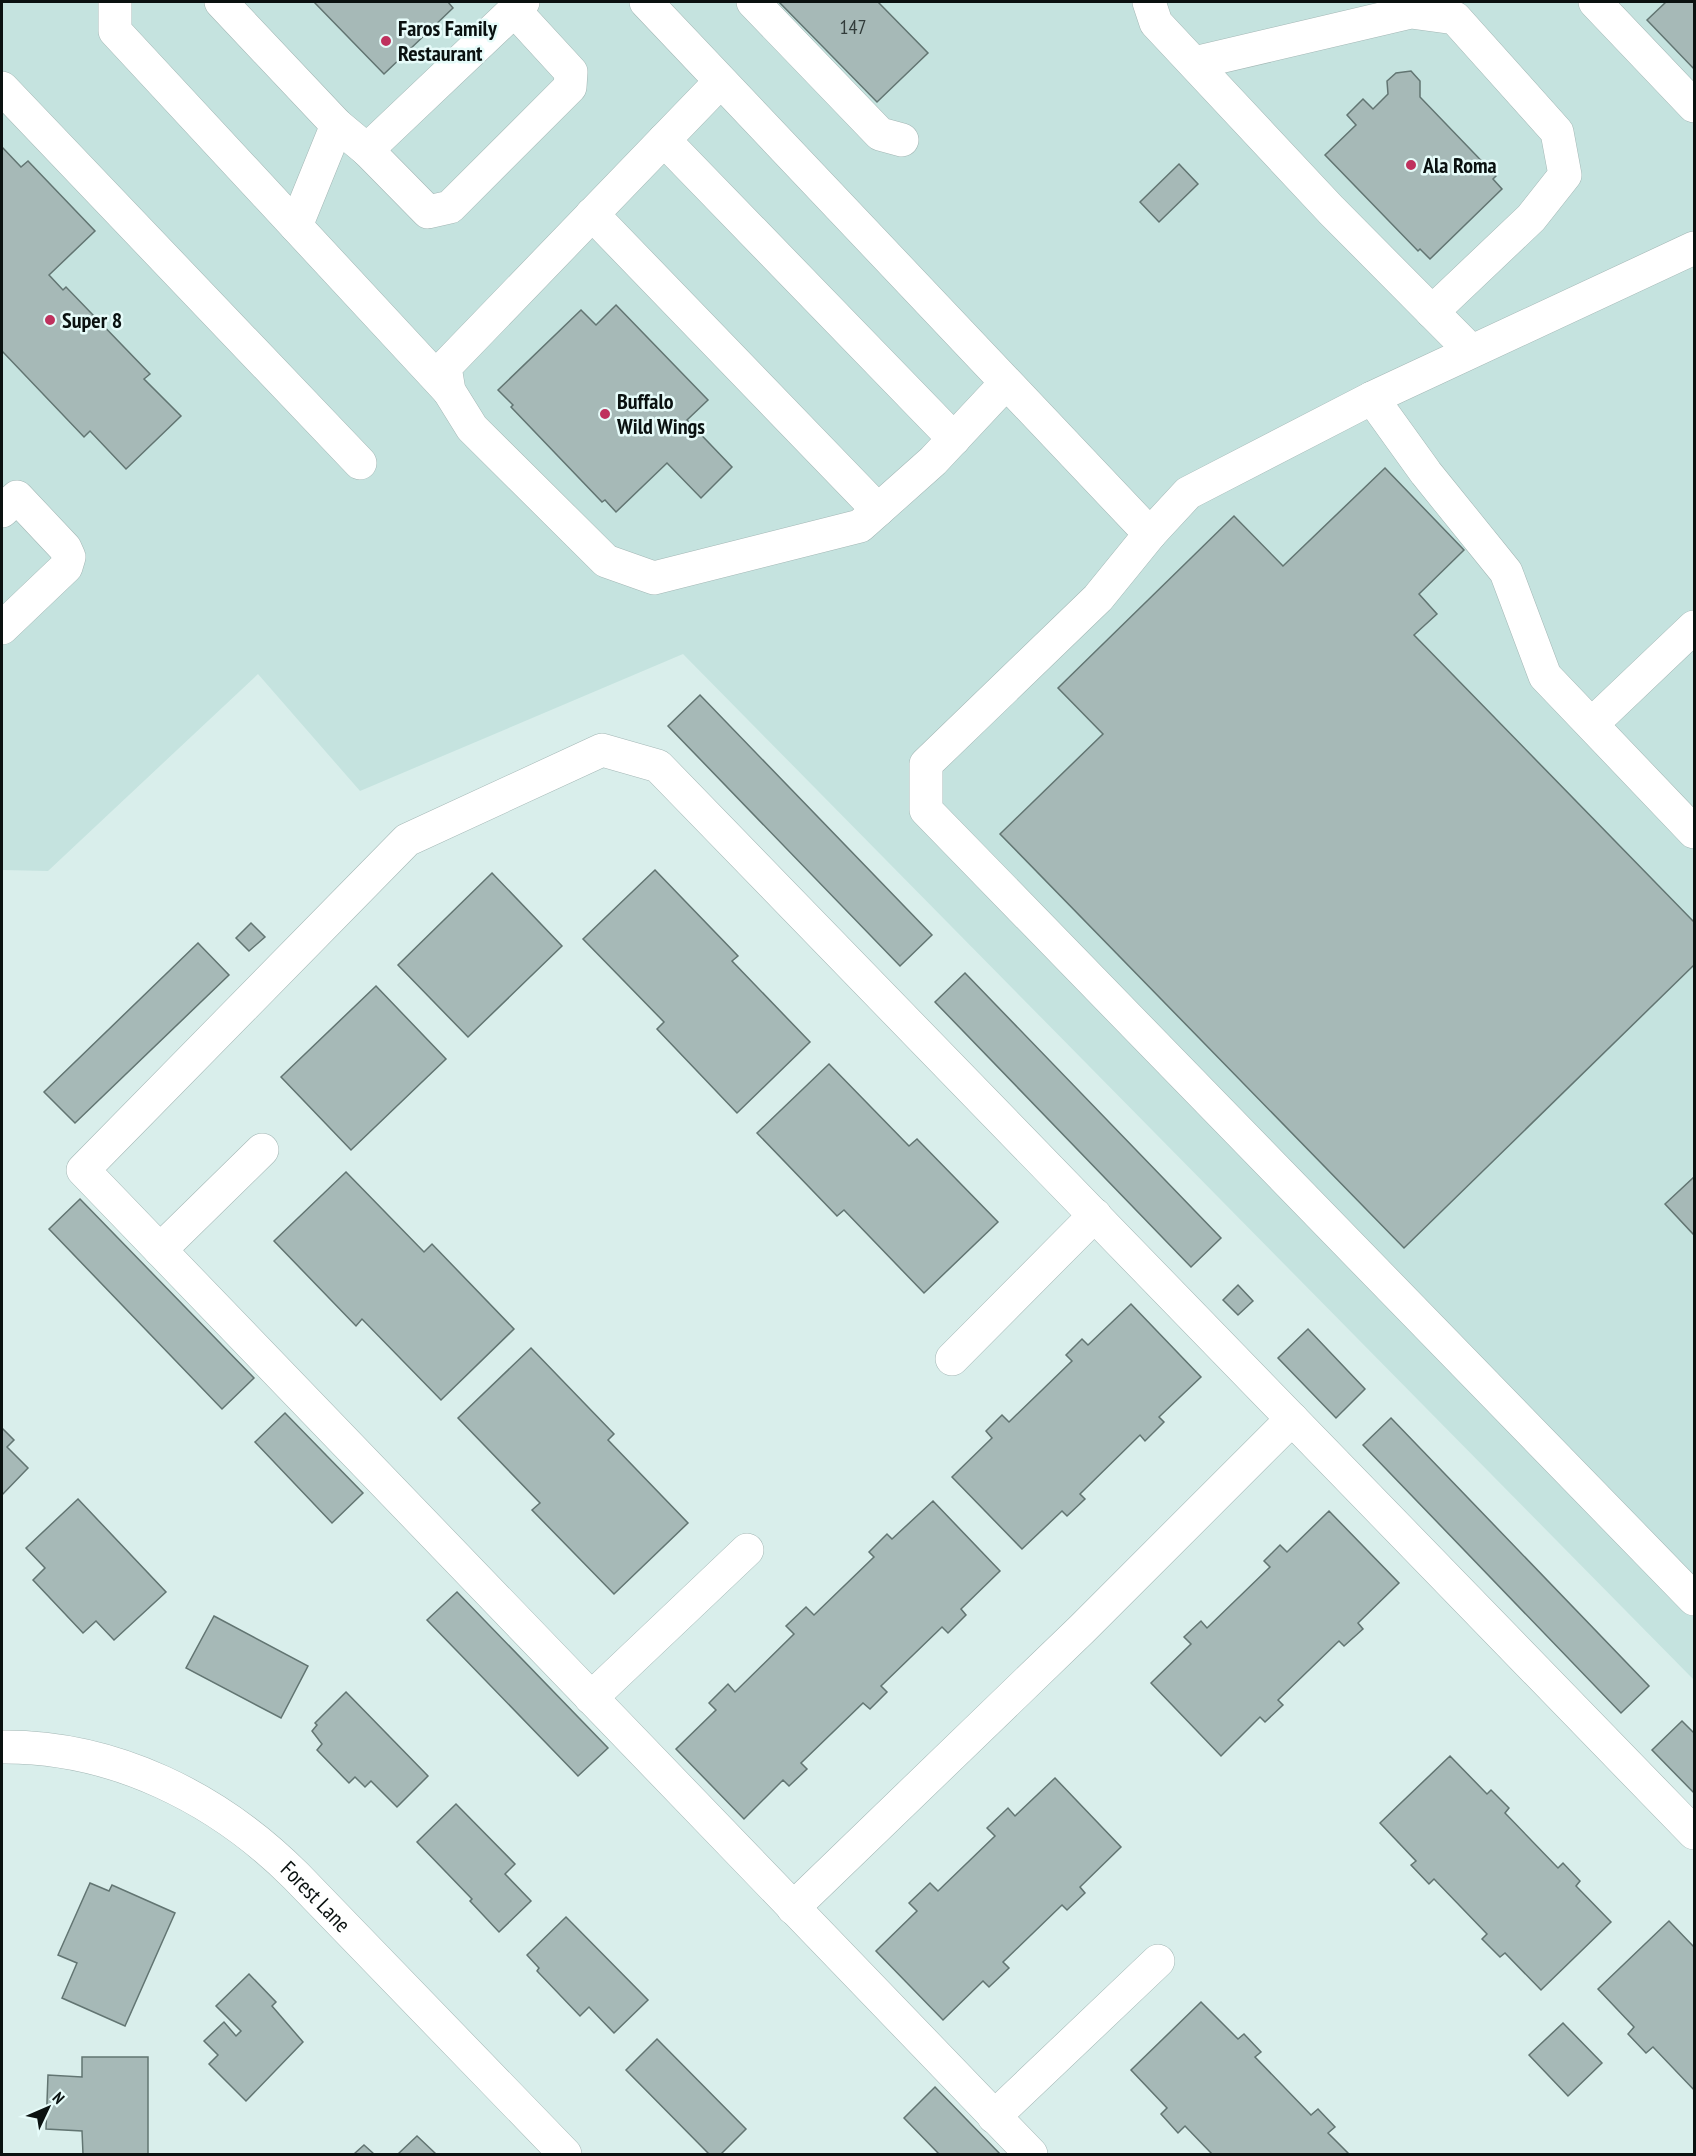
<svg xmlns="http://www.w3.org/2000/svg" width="1696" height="2156" font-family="'PT Sans Narrow',sans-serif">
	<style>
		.built { fill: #c5e3df }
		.building { fill: #a6b9b7; stroke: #627572; stroke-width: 1.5 }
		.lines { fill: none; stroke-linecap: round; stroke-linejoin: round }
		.minor-casing { stroke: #a3b7b5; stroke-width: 34 }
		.minor { stroke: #fff; stroke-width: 33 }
		.poi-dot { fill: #bf315d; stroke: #e6fbf9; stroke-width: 2 }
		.labels { text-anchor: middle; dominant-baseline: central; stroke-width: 5; stroke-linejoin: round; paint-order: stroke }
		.number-label { font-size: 20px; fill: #313b3a }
		.poi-label { font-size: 22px; font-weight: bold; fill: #0a1110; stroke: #e6fbf9; text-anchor: start }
		.street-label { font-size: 22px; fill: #0a1110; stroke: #e6fbf9 }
	</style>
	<rect width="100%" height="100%" fill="#d9eeeb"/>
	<!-- built -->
	<polygon class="built" points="2,2 1694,2 1694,1680 683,654 360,791 258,674 48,871 2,870"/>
	<!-- building -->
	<g class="building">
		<polygon points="314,2 448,2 453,8 384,74"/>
		<polygon points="779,2 878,2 928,53 877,102"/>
		<polygon points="1666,2 1694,2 1694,69 1647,20"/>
		<polygon points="1411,71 1420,81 1420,97 1496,176 1493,179 1502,189 1430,259 1420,249 1418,251 1325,155 1356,125 1347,115 1363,99 1373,109 1388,94 1387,81 1396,73"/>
		<polygon points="2,147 21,167 28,161 95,231 49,275 63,290 66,287 150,374 144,379 181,416 126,469 90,431 84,437 2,351"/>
		<polygon points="1179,164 1198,184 1159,222 1140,202"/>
		<polygon points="616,305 708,400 687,420 732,467 701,498 667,463 616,512 605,500 602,502 511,407 513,405 498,390 581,310 596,325"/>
		<polygon points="1385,468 1464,550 1419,594 1437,614 1414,635 1694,922 1694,965 1404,1248 1000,834 1103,734 1058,688 1234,516 1283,566"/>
		<polygon points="700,695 932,935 900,966 668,726"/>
		<polygon points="655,870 738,956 732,961 810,1042 737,1113 657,1029 664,1022 583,939"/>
		<polygon points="492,873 562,946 468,1037 398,965"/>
		<polygon points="251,923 265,937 249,951 236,938"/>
		<polygon points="198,943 229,975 75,1123 44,1092"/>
		<polygon points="965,973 1221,1238 1191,1267 935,1002"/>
		<polygon points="376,986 446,1059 351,1150 281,1077"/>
		<polygon points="829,1064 909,1146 917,1139 998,1222 924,1293 844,1210 837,1216 757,1133"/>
		<polygon points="346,1172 424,1252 432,1244 514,1329 441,1400 362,1319 356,1326 274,1241"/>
		<polygon points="1694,1177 1694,1235 1665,1204"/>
		<polygon points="80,1199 254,1378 222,1409 49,1229"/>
		<polygon points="1238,1285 1253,1301 1238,1315 1223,1300"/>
		<polygon points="1131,1304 1201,1377 1159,1417 1164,1422 1145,1441 1140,1435 1080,1494 1085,1499 1067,1516 1062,1511 1022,1549 952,1477 992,1438 986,1431 1002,1415 1009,1422 1072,1361 1066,1355 1082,1339 1088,1345"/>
		<polygon points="1308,1329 1365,1389 1336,1418 1278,1358"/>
		<polygon points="531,1348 614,1434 608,1440 688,1523 614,1594 532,1510 540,1503 458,1418"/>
		<polygon points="285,1413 363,1493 332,1523 255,1442"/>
		<polygon points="1391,1418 1649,1686 1621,1713 1363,1445"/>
		<polygon points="2,1428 14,1440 7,1447 28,1468 2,1495"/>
		<polygon points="78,1499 166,1592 114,1640 96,1621 83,1633 33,1580 45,1568 26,1548"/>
		<polygon points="933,1501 1000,1571 961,1609 966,1615 948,1633 942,1627 881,1686 887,1692 870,1709 863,1703 801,1763 807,1769 789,1786 783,1780 744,1819 676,1749 716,1710 709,1703 728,1684 735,1692 794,1634 786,1626 806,1607 814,1615 874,1557 869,1552 887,1534 892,1539"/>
		<polygon points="1329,1511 1399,1583 1358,1623 1363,1629 1344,1646 1339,1641 1278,1700 1283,1705 1265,1722 1260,1717 1221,1756 1151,1683 1191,1644 1184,1637 1201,1621 1207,1628 1270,1567 1264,1561 1280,1545 1287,1552"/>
		<polygon points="457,1592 608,1748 578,1776 427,1620"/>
		<polygon points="214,1616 308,1666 281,1718 186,1668"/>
		<polygon points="346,1692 428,1776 397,1807 371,1781 365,1787 355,1777 349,1783 317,1750 322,1744 312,1731 317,1725 315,1723"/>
		<polygon points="1682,1721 1694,1733 1694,1793 1652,1750"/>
		<polygon points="1450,1756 1487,1794 1491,1790 1509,1808 1505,1813 1558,1868 1563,1863 1580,1881 1576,1886 1611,1922 1541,1990 1505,1953 1500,1957 1482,1939 1487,1934 1434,1879 1429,1884 1411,1865 1416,1861 1380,1823"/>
		<polygon points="1055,1778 1121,1847 1080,1887 1085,1893 1067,1910 1062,1905 1003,1962 1009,1968 989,1987 983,1981 943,2020 876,1951 917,1911 909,1903 930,1883 938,1891 995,1836 987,1828 1008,1808 1015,1816"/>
		<polygon points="456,1804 515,1864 505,1874 531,1901 499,1932 470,1901 472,1899 417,1842"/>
		<polygon points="90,1883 109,1891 112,1885 175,1913 125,2026 62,1998 77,1963 58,1955"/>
		<polygon points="566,1917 648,2000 614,2033 589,2007 580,2016 537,1971 539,1968 527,1955"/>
		<polygon points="1669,1921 1694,1947 1694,2090 1653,2047 1646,2053 1628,2034 1634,2027 1598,1989"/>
		<polygon points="249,1974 276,2002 272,2006 303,2042 246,2101 209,2064 218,2055 204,2041 224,2022 236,2036 241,2031 216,2006"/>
		<polygon points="1201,2002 1238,2039 1244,2034 1261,2052 1255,2057 1311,2115 1318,2109 1335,2127 1328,2133 1349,2154 1212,2154 1185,2126 1178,2133 1161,2114 1167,2108 1131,2070"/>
		<polygon points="1563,2023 1602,2063 1568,2096 1529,2055"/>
		<polygon points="657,2039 746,2129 721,2154 709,2154 626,2070"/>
		<polygon points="82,2057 148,2057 148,2154 83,2154 82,2131 46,2129 48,2075 82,2077"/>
		<polygon points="935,2087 1000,2154 939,2154 904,2118"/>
		<polygon points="417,2136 436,2154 398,2154"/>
		<polygon points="364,2145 374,2154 354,2154"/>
	</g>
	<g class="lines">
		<defs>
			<g id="minor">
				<polyline points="115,2 115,31 449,391"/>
				<polyline points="221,2 337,125 367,150 523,2"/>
				<polyline points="646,2 1150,534"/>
				<polyline points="753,2 880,134 902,140"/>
				<polyline points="1149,2 1156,23 1331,210 1471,351"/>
				<polyline points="1595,2 1694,106"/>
				<polyline points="1194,63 1411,12 1455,18 1557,132 1565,175 1531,218 1432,312"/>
				<polyline points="720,82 445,367 449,391 472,428 606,561 654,578 860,526 933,461 1006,383"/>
				<polyline points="2,88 360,463"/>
				<polyline points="664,140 954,439"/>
				<polyline points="367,150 428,212 450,207 570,87 571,72 514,10"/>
				<polyline points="592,214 878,510"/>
				<polyline points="296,226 337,125"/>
				<polyline points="1694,248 1372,398 1188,493 1150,534 1098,598 926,764 926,810 1694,1599"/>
				<polyline points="1372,398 1426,473 1506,572 1545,676 1694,832"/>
				<polyline points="2,511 17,497 65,548 69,557 66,567 2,628"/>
				<polyline points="1592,724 1694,627"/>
				<polyline points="160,1250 262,1150"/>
				<polyline points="952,1359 1095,1215"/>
				<polyline points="591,1698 747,1550"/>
				<path id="s1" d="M2,1747C114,1746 218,1798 296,1876L565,2154"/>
				<polyline points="793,1908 1082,1629 1292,1419"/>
				<polyline points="994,2117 1158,1961"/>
				<polyline points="1031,2154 83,1170 407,840 602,750 658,766 1694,1833"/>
			</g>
		</defs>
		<!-- minor casing -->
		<use href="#minor" class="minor-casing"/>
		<!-- minor -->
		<use href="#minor" class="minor"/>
	</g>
	<!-- markers -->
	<g class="poi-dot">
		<circle cx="386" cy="41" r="6"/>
		<circle cx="1411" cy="165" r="6"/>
		<circle cx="50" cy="320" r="6"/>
		<circle cx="605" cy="414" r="6"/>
	</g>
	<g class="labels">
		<!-- number labels -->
		<g class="number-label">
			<text x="853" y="27">147</text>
		</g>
		<!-- poi labels -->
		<g class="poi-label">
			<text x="398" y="28">Faros Family<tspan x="398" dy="25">Restaurant</tspan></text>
			<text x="1423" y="165">Ala Roma</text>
			<text x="62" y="320">Super 8</text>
			<text x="617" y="401">Buffalo<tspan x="617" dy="25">Wild Wings</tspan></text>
		</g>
		<!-- street labels -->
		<g class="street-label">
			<text stroke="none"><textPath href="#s1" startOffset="358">Forest Lane</textPath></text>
		</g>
	</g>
	<!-- border -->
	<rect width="1696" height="2156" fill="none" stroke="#0a1110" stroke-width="6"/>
	<!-- north arrow -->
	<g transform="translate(48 2108) rotate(46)" stroke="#e6fbf9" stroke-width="4.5" paint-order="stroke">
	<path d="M0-4.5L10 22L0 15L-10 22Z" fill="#0a1110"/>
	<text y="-9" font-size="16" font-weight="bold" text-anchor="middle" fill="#0a1110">N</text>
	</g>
</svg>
